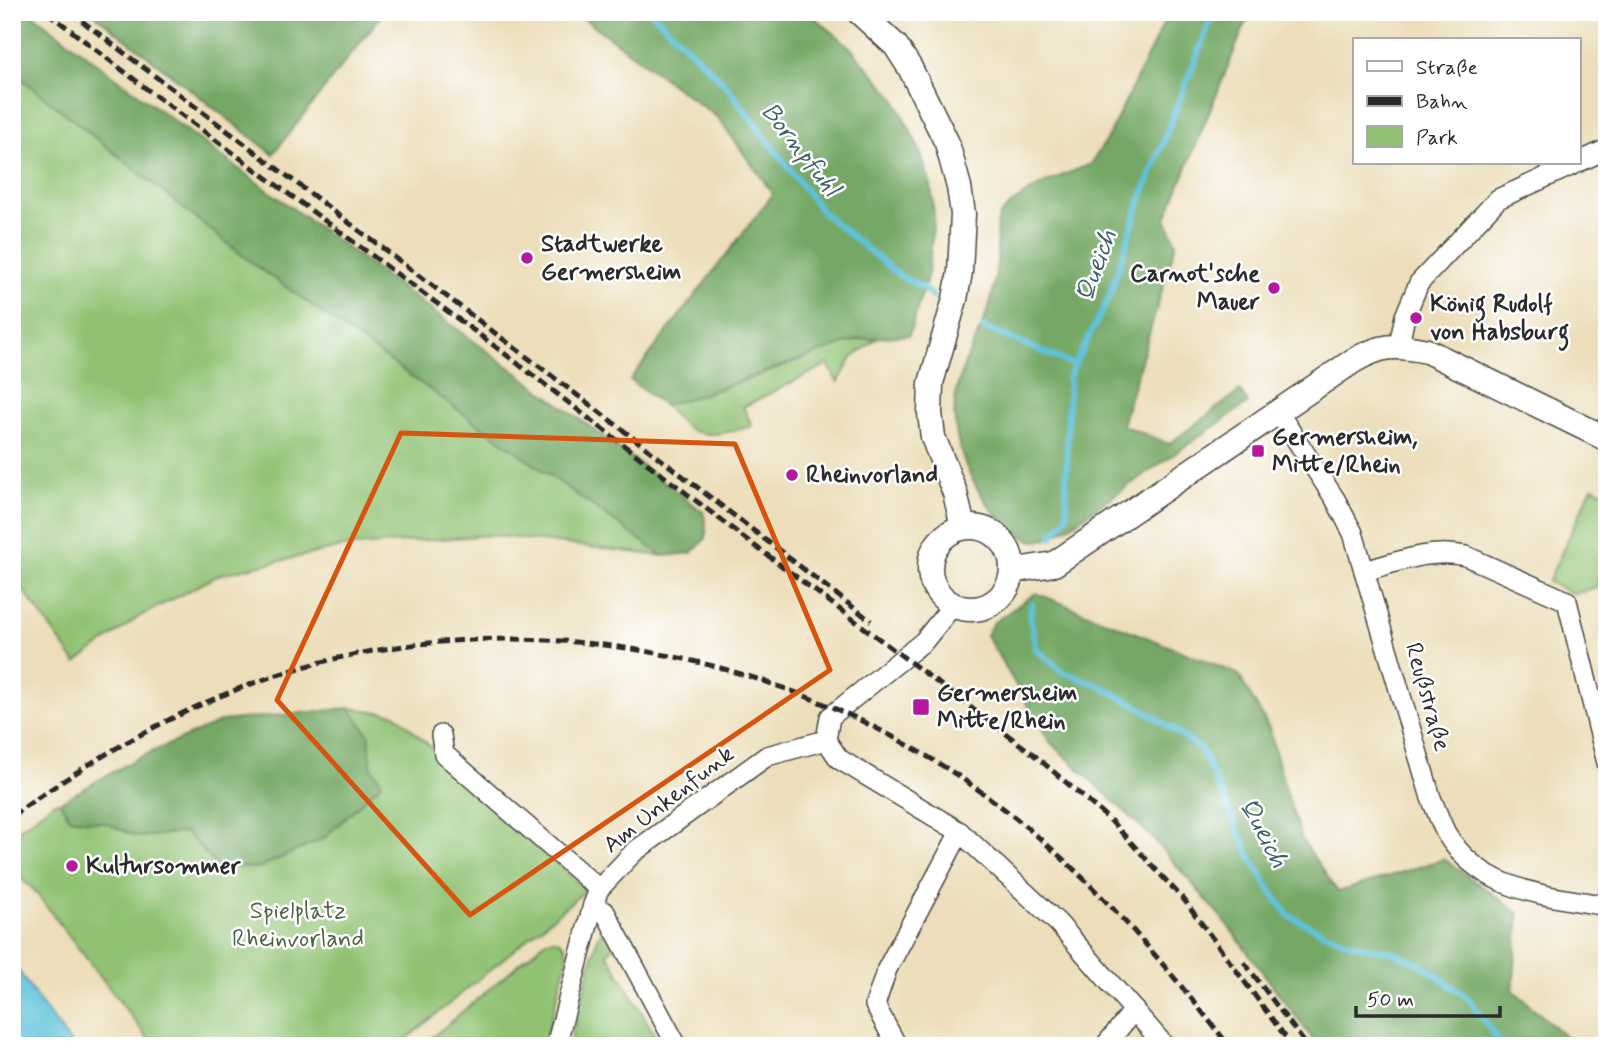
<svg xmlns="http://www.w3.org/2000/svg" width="1619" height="1058" font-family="Mynerve,sans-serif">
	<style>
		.green { fill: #91c273; stroke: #5e764f; stroke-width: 2 }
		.forest { fill: #74a865; stroke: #506a48; stroke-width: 2 }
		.water { fill: #5ec2dc; stroke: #447684; stroke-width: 2 }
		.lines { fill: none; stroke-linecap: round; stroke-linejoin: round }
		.stream { stroke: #5ec2dc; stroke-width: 6 }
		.minor-casing { stroke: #484640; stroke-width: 22 }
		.tertiary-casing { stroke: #484640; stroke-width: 27 }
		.minor { stroke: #fff; stroke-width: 19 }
		.tertiary { stroke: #fff; stroke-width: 24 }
		.rail { stroke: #2b2b2b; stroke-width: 5; stroke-dasharray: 10 5; stroke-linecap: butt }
		.marked { fill: none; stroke: #d5540f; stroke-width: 5; stroke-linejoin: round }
		.poi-dot { fill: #b5179e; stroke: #fff; stroke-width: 2.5 }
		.labels { text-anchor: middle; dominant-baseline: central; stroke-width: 5; stroke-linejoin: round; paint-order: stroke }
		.poi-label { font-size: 24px; font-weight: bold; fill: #2b2b2b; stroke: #fff; text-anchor: start }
		.street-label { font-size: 24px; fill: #2b2b2b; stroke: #fff }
		.park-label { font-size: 24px; fill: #4f6044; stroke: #fff }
		.water-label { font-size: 26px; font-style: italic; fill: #3d6069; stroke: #fff }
	</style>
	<rect width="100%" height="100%" fill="#fff"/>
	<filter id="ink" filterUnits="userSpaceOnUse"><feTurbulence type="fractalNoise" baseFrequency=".0143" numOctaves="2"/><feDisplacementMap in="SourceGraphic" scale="14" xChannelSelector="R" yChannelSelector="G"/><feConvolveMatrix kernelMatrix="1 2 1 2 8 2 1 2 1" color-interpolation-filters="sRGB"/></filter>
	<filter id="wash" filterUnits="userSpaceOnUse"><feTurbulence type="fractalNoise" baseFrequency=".00686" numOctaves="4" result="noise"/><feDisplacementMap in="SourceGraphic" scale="28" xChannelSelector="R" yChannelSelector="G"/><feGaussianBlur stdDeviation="1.57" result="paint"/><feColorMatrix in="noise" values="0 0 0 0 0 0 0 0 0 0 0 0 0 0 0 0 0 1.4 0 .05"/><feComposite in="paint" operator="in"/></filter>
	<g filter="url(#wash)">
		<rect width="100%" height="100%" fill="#ecdeba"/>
		<!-- green -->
		<g class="green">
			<polygon points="12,71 251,262 663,556 491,535 343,547 221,574 140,616 76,663 12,575"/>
			<path d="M877,338L852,358L838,383L828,364L743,407L752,426C734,431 705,440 688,428C679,421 671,412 663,405C699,396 734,385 768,372C804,359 838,341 877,338Z"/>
			<polygon points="1592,487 1607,493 1607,561 1597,587 1575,594 1548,582"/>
			<polygon points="350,708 395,714 586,890 398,1046 154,1046 33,889 12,871 12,835 54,802 60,802 70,818 106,823 138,837 186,832 218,866 258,868 323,839 381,783 371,766 369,735"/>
			<polygon points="602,932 608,932 615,947 607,953 661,1046 569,1046 598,937"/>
			<path d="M553,939C563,941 566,945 568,955L544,1046H422L546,941Z"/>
		</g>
		<!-- forest -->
		<g class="forest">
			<path d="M12,12H30C251,183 481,342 703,512L706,523V538L692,553L663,556L251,262L12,71Z"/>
			<polygon points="91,12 384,12 273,154"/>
			<polygon points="575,12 808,12 847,44 894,97 919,149 931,185 934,217 928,274 909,335 858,339 694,397 663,405 630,380 773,194 718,118"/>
			<path d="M1169,12H1250L1166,218L1176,243L1122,425L1169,444L1240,391L1248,403L1070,526C1061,531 1047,541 1037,541C1025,541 1013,531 1005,524C973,492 948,440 956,394C961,360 985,330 992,295C994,285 996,274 997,263C999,249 992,223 1003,212C1025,189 1062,175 1091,164L1108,137Z"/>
			<polygon points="1036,593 1238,674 1269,728 1284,785 1302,840 1338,892 1444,859 1519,913 1513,990 1576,1046 1318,1046 1222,918 1150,835 1050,742 986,635 993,623"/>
			<polygon points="350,708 369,735 371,766 382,783 323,839 258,868 217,866 186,832 138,837 106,823 70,818 60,802 136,759 222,721"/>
		</g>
		<!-- water -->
		<polygon class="water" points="12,961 39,1001 73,1046 12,1046"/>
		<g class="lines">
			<!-- stream -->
			<g class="stream">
				<polyline points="651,12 724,83 823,213 900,276 922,287 933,297"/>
				<polyline points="983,327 1074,365"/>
				<polyline points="1052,537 1067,516 1066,484 1069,376 1109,297 1141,199 1214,12"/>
				<polyline points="1032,604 1030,616 1036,649 1063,672 1096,684 1143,709 1201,749 1250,856 1269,888 1288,915 1324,933 1359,946 1393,952 1422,965 1468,998 1502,1046"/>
			</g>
		</g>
	</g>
	<g filter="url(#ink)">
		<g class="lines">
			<defs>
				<g id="minor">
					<polyline points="1579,162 1607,149"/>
					<polyline points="1399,345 1405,316 1419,283 1498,199 1577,163"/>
					<path d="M1278,412L1335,499L1353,533L1431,798C1436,809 1440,822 1446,833C1481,892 1546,895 1607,906"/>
					<path d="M1364,571C1398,562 1431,548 1466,556L1567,601L1607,763"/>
					<polyline points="953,605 924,641 830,717 826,740 839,759 960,832 1058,923 1165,1046"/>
					<polyline points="441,735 444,754 599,889"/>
					<polyline points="593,905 605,912 677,1046"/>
					<polyline points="556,1046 593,905 599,889 634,852 767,756 826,740"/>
					<polyline points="897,1046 875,1005 887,969 960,832"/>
					<polyline points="1105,1046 1134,1010"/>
				</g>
				<g id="tertiary">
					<polyline points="859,12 896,46 910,68 947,143 959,187 963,214 960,272 955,299 931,383 930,413 933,437 955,493 963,527"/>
					<circle cx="971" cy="568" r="41"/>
					<path d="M1012,568L1023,569L1054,564L1353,361C1381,345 1395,344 1427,351L1607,439"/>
				</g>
			</defs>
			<!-- minor casing -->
			<use href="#minor" class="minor-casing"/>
			<!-- tertiary casing -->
			<use href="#tertiary" class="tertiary-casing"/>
			<!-- minor -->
			<use href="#minor" class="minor"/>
			<!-- tertiary -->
			<use href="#tertiary" class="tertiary"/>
			<!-- rail -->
			<g class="rail">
				<polyline points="47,12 152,93 500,350 747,540 1033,754 1111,821 1185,901 1292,1046"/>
				<polyline points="70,12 593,407 871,621"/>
				<path d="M12,816C83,765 157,721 238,689C493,589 794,644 1008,812C1093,879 1163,961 1229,1046"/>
				<polyline points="1244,962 1307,1046"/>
			</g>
		</g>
	</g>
	<!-- marked area -->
	<path class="marked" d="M401,433L735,444L830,670L470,915L277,700Z"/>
	<!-- markers -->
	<g class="poi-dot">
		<circle cx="527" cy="258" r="7"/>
		<circle cx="1274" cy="288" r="7"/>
		<circle cx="1416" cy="318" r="7"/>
		<rect x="1251" y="444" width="14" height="14" rx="3.5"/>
		<circle cx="792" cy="475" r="7"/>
		<rect x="912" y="698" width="18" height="18" rx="3.5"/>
		<circle cx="72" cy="866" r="7"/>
	</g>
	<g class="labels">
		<!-- poi labels -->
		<g class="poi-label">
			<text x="541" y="244">Stadtwerke<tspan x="541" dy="28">Germersheim</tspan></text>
			<text x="1260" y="274" text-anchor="end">Carnot'sche<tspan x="1260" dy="28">Mauer</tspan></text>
			<text x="1430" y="304">König Rudolf<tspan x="1430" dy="28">von Habsburg</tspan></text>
			<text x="1272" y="437">Germersheim,<tspan x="1272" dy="28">Mitte/Rhein</tspan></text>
			<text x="806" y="475">Rheinvorland</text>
			<text x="937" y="693">Germersheim<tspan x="937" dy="28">Mitte/Rhein</tspan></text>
			<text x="86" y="866">Kultursommer</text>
		</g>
		<!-- street labels -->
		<g class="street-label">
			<text transform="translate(1427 697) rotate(74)">Reußstraße</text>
			<text transform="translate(669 800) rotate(-38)">Am Unkenfunk</text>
		</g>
		<!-- park labels -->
		<g class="park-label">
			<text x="298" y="911">Spielplatz<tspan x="298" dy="28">Rheinvorland</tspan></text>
		</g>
		<!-- water labels -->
		<g class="water-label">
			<text transform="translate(800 150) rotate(52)">Bornpfuhl</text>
			<text transform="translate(1097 266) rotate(-70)">Queich</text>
			<text transform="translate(1263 833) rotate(62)">Queich</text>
		</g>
	</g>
	<!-- margin -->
	<rect width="1619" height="1058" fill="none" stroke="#fff" stroke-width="42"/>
	<!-- legend -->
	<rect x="1353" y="38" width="228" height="126" fill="#ffffff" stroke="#aaaaaa" stroke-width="2"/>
	<rect x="1367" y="61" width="35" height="10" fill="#ffffff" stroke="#aaaaaa" stroke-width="2"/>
	<text x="1416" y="74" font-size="21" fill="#2b2b2b">Straße</text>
	<rect x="1367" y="96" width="35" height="10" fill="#2b2b2b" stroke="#aaaaaa" stroke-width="2"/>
	<text x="1416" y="108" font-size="21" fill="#2b2b2b">Bahn</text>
	<rect x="1367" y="126" width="35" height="21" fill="#91c273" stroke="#aaaaaa" stroke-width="2"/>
	<text x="1416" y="144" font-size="21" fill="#2b2b2b">Park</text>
	<!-- scale -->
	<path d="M1356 1006v10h144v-10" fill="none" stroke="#2b2b2b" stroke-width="3.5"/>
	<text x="1367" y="1006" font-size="21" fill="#2b2b2b" stroke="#ffffff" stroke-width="5" paint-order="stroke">50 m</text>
</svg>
